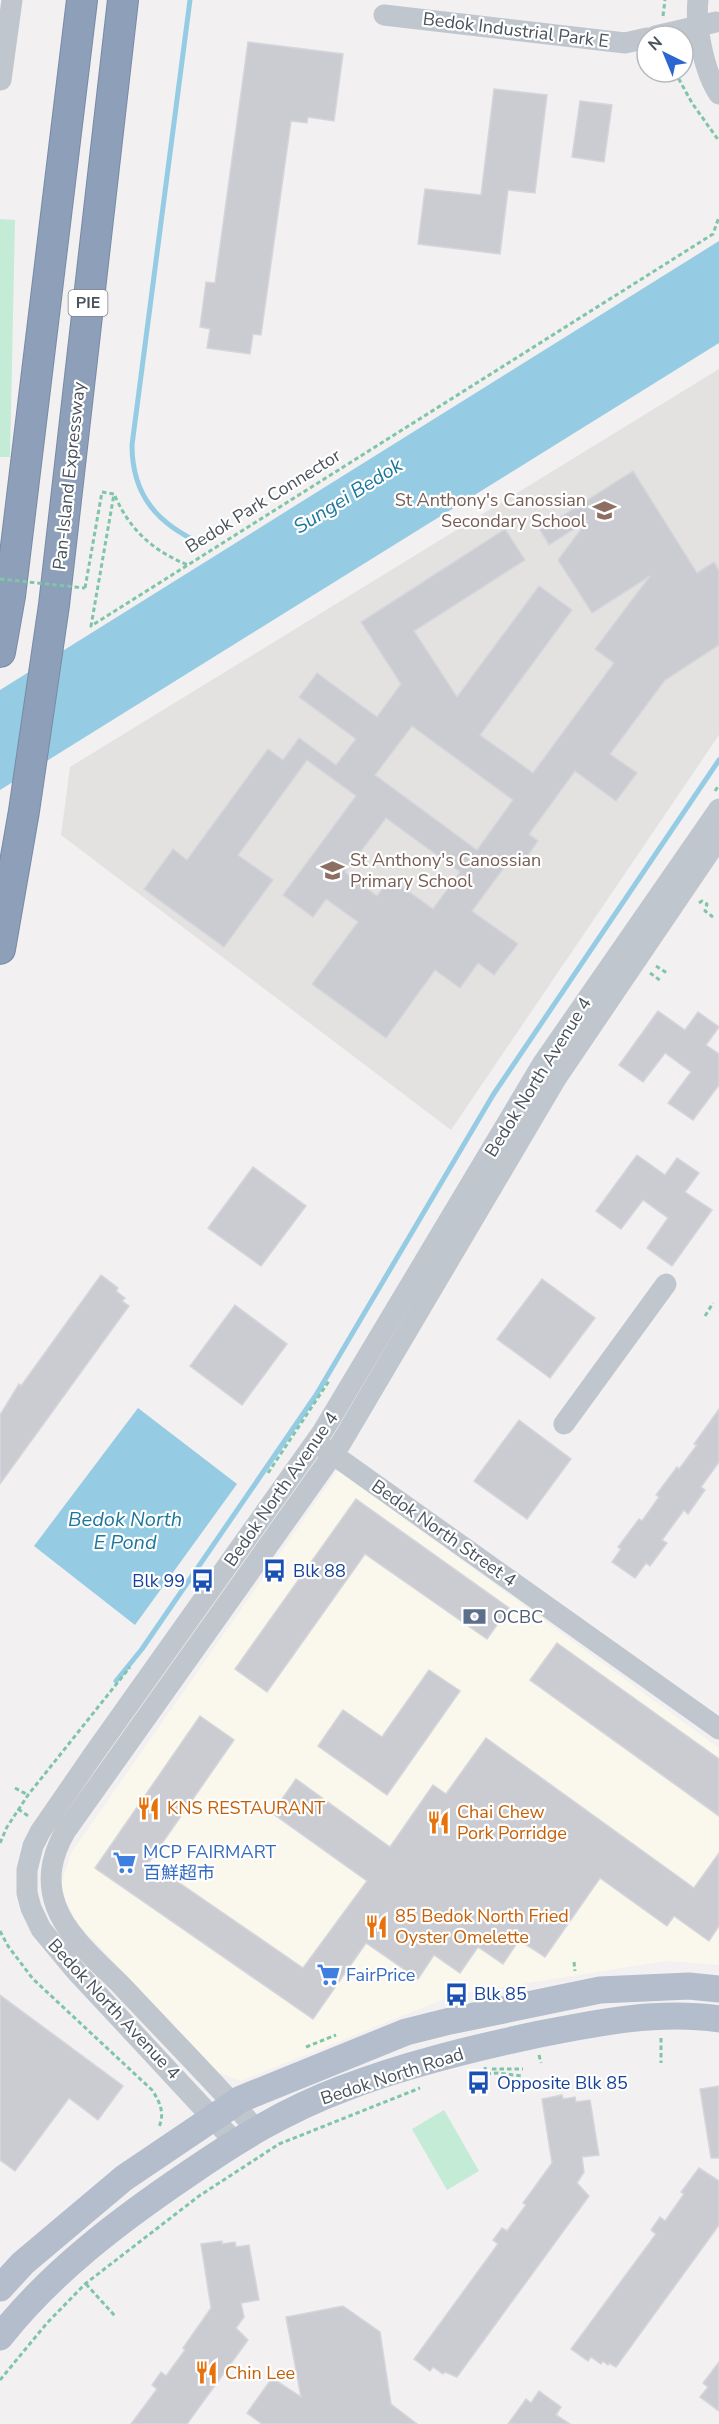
<svg xmlns="http://www.w3.org/2000/svg" width="719" height="2424" font-family="'Nunito Sans','Noto Sans SC',sans-serif">
	<style>
		.commercial { fill: #faf7ec }
		.education { fill: #e3e2e1 }
		.green { fill: #c4ebd6 }
		.water { fill: #95cce3 }
		.lines { fill: none; stroke-linecap: round; stroke-linejoin: round }
		.stream { stroke: #95cce3; stroke-width: 5 }
		.building { fill: #cbccd2; stroke: #d5d6db; stroke-width: 1.5; fill-rule: evenodd }
		.highway-casing { stroke: #788aa5; stroke-width: 32 }
		.path { stroke: #7fc5a9; stroke-width: 3; stroke-dasharray: 4.5 3; stroke-linecap: butt }
		.minor { stroke: #c0c6cd; stroke-width: 21 }
		.major { stroke: #b3bdcc; stroke-width: 27 }
		.highway { stroke: #8d9fb9; stroke-width: 30 }
		.path-bridge { stroke: #7fc5a9; stroke-width: 3; stroke-dasharray: 4.5 3; stroke-linecap: butt }
		.labels { text-anchor: middle; dominant-baseline: central; stroke-width: 4.5; stroke-linejoin: round; paint-order: stroke }
		.shield { fill: #fff; stroke: #80868d; stroke-width: 1.5 }
		.shield-label { font-size: 16px; font-weight: bold; fill: #4a525c }
		.street-label { font-size: 18px; fill: #4a525c; stroke: #fff }
		.education-label { font-size: 18px; fill: #785e54; stroke: #fff; text-anchor: end }
		.transit-label { font-size: 18px; fill: #164399; stroke: #fff; text-anchor: start }
		.service-label { font-size: 18px; fill: #4e5e75; stroke: #fff; text-anchor: start }
		.food-label { font-size: 18px; fill: #c56008; stroke: #fff; text-anchor: start }
		.shop-label { font-size: 18px; fill: #366cbe; stroke: #fff; text-anchor: start }
		.water-label { font-size: 20px; font-style: italic; fill: #1c779d; stroke: #fff }
	</style>
	<rect width="100%" height="100%" fill="#f2f0f0"/>
	<!-- commercial -->
	<polygon class="commercial" points="338,1470 719,1748 719,1965 666,1961 454,1995 241,2081 218,2072 76,1922 60,1888 71,1853"/>
	<!-- education -->
	<polygon class="education" points="719,369 719,735 451,1130 61,835 70,767"/>
	<!-- green -->
	<g class="green">
		<polygon points="0,219 15,220 10,457 0,457"/>
		<polygon points="444,2110 479,2171 447,2190 412,2129"/>
	</g>
	<!-- water -->
	<g class="water">
		<polygon points="719,241 719,343 0,790 0,690"/>
		<polygon points="138,1408 237,1484 135,1625 34,1546"/>
	</g>
	<g class="lines">
		<!-- stream -->
		<g class="stream">
			<path d="M190,0L132,445C132,496 158,524 202,544"/>
			<polyline points="116,1681 142,1649 316,1395 493,1095 719,760"/>
		</g>
	</g>
	<!-- building -->
	<g class="building">
		<polygon points="248,42 343,54 334,121 308,117 307,123 291,121 261,335 253,334 250,354 207,348 210,329 200,327 206,282 215,283"/>
		<polygon points="494,89 547,95 535,193 508,190 500,254 418,244 425,189 481,195"/>
		<polygon points="580,101 612,105 604,162 572,157"/>
		<path d="M633,471L697,573L714,562L719,571V645L665,680L610,754L637,773L616,801L575,771L529,834L538,841L524,861L514,854L472,911L518,944L494,975L478,963L460,988L435,970L386,1038L312,984L358,922L326,899L313,917L283,895L356,796L307,760L238,855L273,880L224,947L144,889L173,849L187,860L268,749L283,760L299,738L336,765L356,739L299,697L317,673L377,717L401,684L361,622L505,529L525,560L414,631L457,697L539,586L572,610L480,735L533,773L614,663L595,649L650,576L592,613L558,560L588,520L549,545L540,530ZM412,726L513,800L477,850L375,775ZM386,818L460,872L433,909L390,878L377,896L345,872Z"/>
		<polygon points="658,1011 685,1030 698,1012 719,1027 706,1045 719,1054 719,1085 693,1120 668,1103 691,1072 665,1053 643,1082 619,1065"/>
		<polygon points="637,1155 665,1175 677,1158 699,1173 685,1192 712,1210 672,1266 647,1248 668,1218 643,1200 621,1229 596,1211"/>
		<polygon points="253,1167 306,1206 261,1266 208,1228"/>
		<polygon points="101,1275 118,1288 116,1291 125,1298 122,1301 129,1306 0,1484 0,1415 19,1384 21,1386"/>
		<polygon points="542,1279 595,1318 550,1378 497,1339"/>
		<polygon points="235,1305 287,1344 242,1405 190,1366"/>
		<polygon points="719,1409 719,1462 701,1487 705,1490 688,1514 684,1510 662,1540 667,1543 650,1566 646,1563 635,1578 612,1562 621,1549 618,1547 639,1519 642,1521 659,1497 656,1495 677,1467 679,1469 697,1445 694,1444"/>
		<polygon points="519,1420 571,1459 527,1519 474,1481"/>
		<polygon points="356,1499 509,1608 487,1639 365,1554 267,1692 235,1669"/>
		<polygon points="557,1643 719,1759 719,1816 530,1680"/>
		<polygon points="429,1670 460,1691 387,1795 318,1746 343,1710 382,1737"/>
		<polygon points="200,1716 234,1740 149,1862 303,1968 367,1881 272,1813 296,1779 390,1847 433,1785 446,1794 486,1738 694,1888 719,1853 719,1926 709,1941 674,1916 667,1926 600,1878 545,1957 519,1940 503,1964 478,1947 460,1973 434,1955 418,1979 366,1943 313,2019 95,1868"/>
		<polygon points="0,1995 123,2086 98,2120 69,2098 15,2171 0,2160"/>
		<polygon points="719,2086 719,2158 711,2158 700,2089"/>
		<polygon points="562,2095 563,2099 575,2097 576,2102 590,2100 599,2155 582,2157 584,2172 577,2183 589,2196 457,2377 445,2372 443,2374 433,2367 430,2371 414,2359 498,2244 493,2240 502,2228 507,2231 526,2205 523,2203 552,2163 542,2099"/>
		<polygon points="699,2168 719,2181 719,2225 616,2367 609,2363 608,2365 603,2361 601,2364 591,2357 588,2361 571,2349 656,2234 651,2230 660,2217 665,2221 684,2194 681,2192"/>
		<polygon points="222,2241 222,2244 235,2242 236,2247 249,2245 259,2300 241,2303 244,2317 236,2328 248,2340 187,2424 131,2424 157,2389 152,2385 161,2372 166,2376 185,2350 183,2348 211,2308 201,2244"/>
		<polygon points="343,2306 380,2332 391,2404 417,2424 262,2424 247,2413 272,2378 301,2397 286,2317"/>
		<polygon points="719,2362 719,2411 700,2397 708,2387 703,2383"/>
		<polygon points="539,2391 561,2407 556,2415 570,2424 508,2424 526,2399 531,2403"/>
	</g>
	<g class="lines">
		<defs>
			<g id="highway">
				<polyline points="0,652 10,596 82,0"/>
				<polyline points="0,949 24,811 54,605 123,0"/>
			</g>
		</defs>
		<!-- highway casing -->
		<use href="#highway" class="highway-casing"/>
		<!-- path -->
		<g class="path">
			<polyline points="663,16 665,0"/>
			<polyline points="675,72 692,103 719,141"/>
			<path d="M115,496C130,530 153,551 188,565"/>
			<polyline points="85,588 102,492 114,494 91,626 713,234 719,217"/>
			<polyline points="715,791 719,785"/>
			<polyline points="699,903 702,901 707,904 705,911 713,917"/>
			<polyline points="656,966 667,973"/>
			<polyline points="650,973 661,981"/>
			<polyline points="705,1316 713,1303"/>
			<polyline points="268,1473 329,1381"/>
			<polyline points="15,1788 28,1795"/>
			<polyline points="18,1809 30,1817"/>
			<polyline points="0,1843 7,1827 28,1795 130,1667"/>
			<path d="M0,1931L8,1946L33,1979L152,2090C160,2102 165,2113 159,2127"/>
			<polyline points="574,1962 575,1971"/>
			<polyline points="661,2038 661,2063"/>
			<polyline points="306,2047 336,2035"/>
			<polyline points="539,2055 541,2063"/>
			<polyline points="485,2067 486,2074 498,2073 522,2076"/>
			<polyline points="492,2069 523,2069"/>
			<polyline points="86,2284 115,2316"/>
			<polyline points="0,2380 47,2323 85,2284 199,2196 279,2144 420,2088"/>
		</g>
		<!-- minor -->
		<g class="minor">
			<path d="M698,0C695,26 704,72 719,94"/>
			<polyline points="384,15 625,43 647,38"/>
			<polyline points="655,36 716,22"/>
			<polyline points="1,80 12,0"/>
			<polyline points="564,1424 666,1284"/>
			<polyline points="324,1448 719,1729"/>
			<path d="M256,2129C212,2080 166,2033 122,1986C100,1964 66,1935 56,1906C46,1879 52,1855 65,1832L341,1443L557,1077L719,838"/>
			<polyline points="235,2142 75,1970 41,1929 31,1908 27,1893 27,1870 33,1846 40,1832 93,1755 323,1431 543,1063 719,809"/>
		</g>
		<!-- major -->
		<g class="major">
			<polyline points="0,2288 23,2263 124,2178 241,2099 406,2032 450,2021 600,1990 689,1986 719,1989"/>
			<path d="M0,2337C51,2272 120,2220 188,2174C237,2140 286,2110 342,2089C404,2065 470,2049 535,2035C595,2023 657,2010 719,2019"/>
		</g>
		<!-- highway -->
		<use href="#highway" class="highway"/>
		<!-- path-bridge -->
		<polyline class="path-bridge" points="0,579 85,588"/>
	</g>
	<!-- icons -->
	<defs>
		<symbol id="school-bare" viewBox="-9 -9 18 18"><path d="M0-5L7-2L0 1L-7-2ZM-4 1L0 2.5L4 1V4Q0 6-4 4Z" fill="#8d6e63" stroke="#fff" stroke-width="2.5" paint-order="stroke"/></symbol>
		<symbol id="bus-bare" viewBox="-9 -9 18 18"><path d="M-5-6H5V4H4V6H2V4H-2V6H-4V4H-5ZM-3.5-4V0h7V-4ZM-3.5 1.2v1.5H-2V1.2ZM2 1.2v1.5H3.5V1.2Z" fill="#1a4fb4" stroke="#fff" stroke-width="2.5" paint-order="stroke"/></symbol>
		<symbol id="bank-bare" viewBox="-9 -9 18 18"><path d="M-6-4H6V4H-6ZM0-2.3a2.3 2.3 0 1 0 0 4.6a2.3 2.3 0 1 0 0-4.6Z" fill="#5c6f8a" stroke="#fff" stroke-width="2.5" paint-order="stroke"/></symbol>
		<symbol id="restaurant-bare" viewBox="-9 -9 18 18"><path d="M-5-6h1v4h1v-4h1v4h1v-4h1v5L-1.5 .5V6h-2V.5L-5-1ZM5-6V6H3V1.5H1.5Q1.5-4 5-6Z" fill="#e8710a" stroke="#fff" stroke-width="2.5" paint-order="stroke"/></symbol>
		<symbol id="supermarket-bare" viewBox="-9 -9 18 18"><path d="M-6-5.5h2.5l.6 2H6L4.5 2H-2.5L-4.4-4H-6ZM-1.5 3.2a1.3 1.3 0 1 0 .1 0ZM3 3.2a1.3 1.3 0 1 0 .1 0Z" fill="#3f7fe0" stroke="#fff" stroke-width="2.5" paint-order="stroke"/></symbol>
	</defs>
	<g fill-rule="evenodd">
		<use href="#school-bare" x="588" y="494" width="33" height="33"/>
		<use href="#school-bare" x="316" y="854" width="33" height="33"/>
		<use href="#bus-bare" x="258" y="1554" width="33" height="33"/>
		<use href="#bus-bare" x="186" y="1564" width="33" height="33"/>
		<use href="#bank-bare" x="458" y="1600" width="33" height="33"/>
		<use href="#restaurant-bare" x="132" y="1792" width="33" height="33"/>
		<use href="#restaurant-bare" x="422" y="1806" width="33" height="33"/>
		<use href="#supermarket-bare" x="108" y="1846" width="33" height="33"/>
		<use href="#restaurant-bare" x="360" y="1910" width="33" height="33"/>
		<use href="#supermarket-bare" x="312" y="1958" width="33" height="33"/>
		<use href="#bus-bare" x="440" y="1978" width="33" height="33"/>
		<use href="#bus-bare" x="462" y="2066" width="33" height="33"/>
		<use href="#restaurant-bare" x="190" y="2356" width="33" height="33"/>
	</g>
	<g class="labels">
		<!-- shield labels -->
		<rect class="shield" x="68.5" y="290" width="39" height="26" rx="4.5"/>
		<g class="shield-label">
			<text x="88" y="303">PIE</text>
		</g>
		<!-- street labels -->
		<g class="street-label">
			<text transform="translate(516 30) rotate(7)">Bedok Industrial Park E</text>
			<text transform="translate(69 476) rotate(-84)">Pan-Island Expressway</text>
			<text transform="translate(263 501) rotate(-32)">Bedok Park Connector</text>
			<text transform="translate(538 1077) rotate(-58)">Bedok North Avenue 4</text>
			<text transform="translate(281 1489) rotate(-55)">Bedok North Avenue 4</text>
			<text transform="translate(444 1533) rotate(35)">Bedok North Street 4</text>
			<text transform="translate(114 2009) rotate(47)">Bedok North Avenue 4</text>
			<text transform="translate(392 2076) rotate(-18)">Bedok North Road</text>
		</g>
		<!-- education labels -->
		<g class="education-label">
			<text x="586" y="500">St Anthony's Canossian<tspan x="586" dy="21">Secondary School</tspan></text>
			<text x="350" y="860" text-anchor="start">St Anthony's Canossian<tspan x="350" dy="21">Primary School</tspan></text>
		</g>
		<!-- transit labels -->
		<g class="transit-label">
			<text x="293" y="1571">Blk 88</text>
			<text x="185" y="1581" text-anchor="end">Blk 99</text>
			<text x="474" y="1994">Blk 85</text>
			<text x="497" y="2083">Opposite Blk 85</text>
		</g>
		<!-- service labels -->
		<g class="service-label">
			<text x="493" y="1617">OCBC</text>
		</g>
		<!-- food labels -->
		<g class="food-label">
			<text x="167" y="1808">KNS RESTAURANT</text>
			<text x="457" y="1812">Chai Chew<tspan x="457" dy="21">Pork Porridge</tspan></text>
			<text x="395" y="1916">85 Bedok North Fried<tspan x="395" dy="21">Oyster Omelette</tspan></text>
			<text x="225" y="2373">Chin Lee</text>
		</g>
		<!-- shop labels -->
		<g class="shop-label">
			<text x="143" y="1852">MCP FAIRMART<tspan x="143" dy="21">百鮮超市</tspan></text>
			<text x="346" y="1975">FairPrice</text>
		</g>
		<!-- water labels -->
		<g class="water-label">
			<text transform="translate(348 496) rotate(-32)">Sungei Bedok</text>
			<text x="125" y="1519">Bedok North<tspan x="125" dy="23">E Pond</tspan></text>
		</g>
	</g>
	<!-- north arrow -->
	<g transform="translate(665 54) rotate(317)"><circle r="28" fill="#ffffff" stroke="#b7babe" stroke-width="1.5"/>
	<path d="M0-4.5L10 22L0 15L-10 22Z" fill="#2c66d0"/>
	<text y="-9" font-size="16" font-weight="bold" text-anchor="middle" fill="#4a525c">N</text>
	</g>
</svg>
